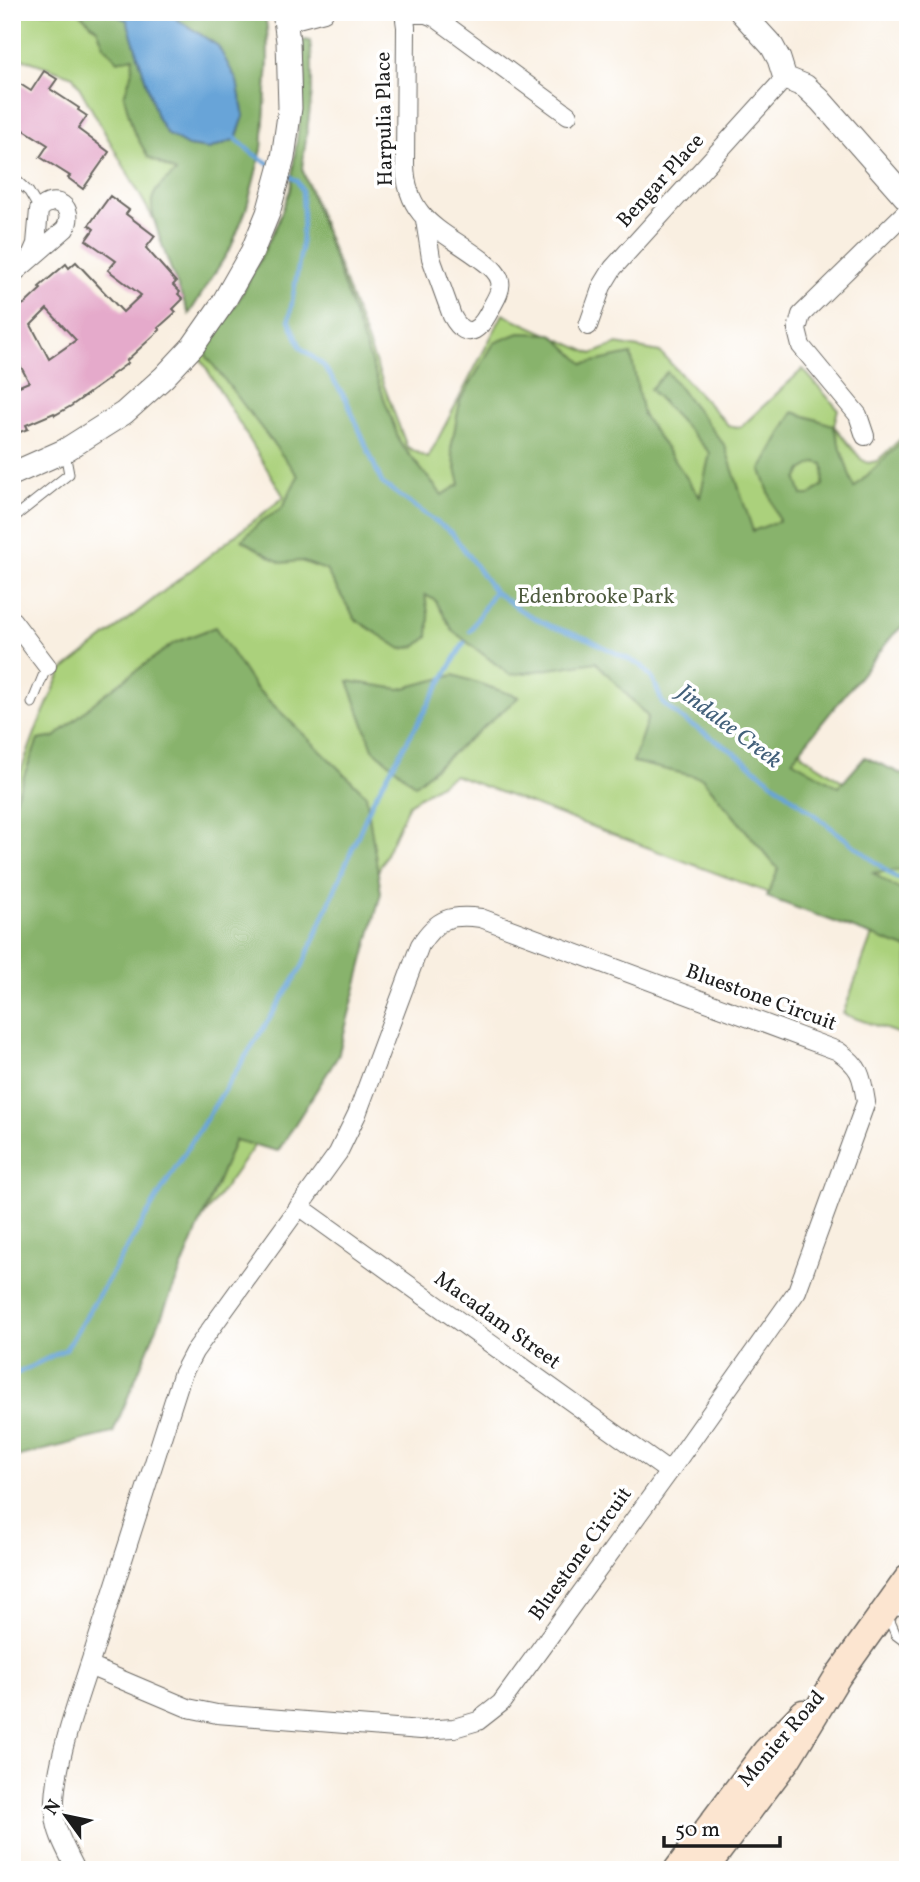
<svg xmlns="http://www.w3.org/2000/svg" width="920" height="1882" font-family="Vollkorn,serif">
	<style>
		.green { fill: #abd17c; stroke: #64764c; stroke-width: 2 }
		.forest { fill: #88b36c; stroke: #526844; stroke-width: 2; fill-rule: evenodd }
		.water { fill: #67a4d8; stroke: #42607a; stroke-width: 2 }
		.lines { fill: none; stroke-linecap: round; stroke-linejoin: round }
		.stream { stroke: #67a4d8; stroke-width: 4.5 }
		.building { fill: #e5aacb; fill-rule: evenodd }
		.service-casing { stroke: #696661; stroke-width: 11 }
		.minor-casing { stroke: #696661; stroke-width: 20 }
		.tertiary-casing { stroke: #696661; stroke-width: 25 }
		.secondary-casing { stroke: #696661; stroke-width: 29 }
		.service { stroke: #fff; stroke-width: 9 }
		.minor { stroke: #fff; stroke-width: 18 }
		.tertiary { stroke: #fff; stroke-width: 23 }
		.secondary { stroke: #fce5d0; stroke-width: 26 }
		.labels { text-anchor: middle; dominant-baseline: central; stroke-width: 7; stroke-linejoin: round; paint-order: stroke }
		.street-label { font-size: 21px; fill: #1c1c1c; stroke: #fff }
		.park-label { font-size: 21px; fill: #4e5b3e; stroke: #fff }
		.water-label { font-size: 23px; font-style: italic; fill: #42607a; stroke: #fff }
	</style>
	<rect width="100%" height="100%" fill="#fff"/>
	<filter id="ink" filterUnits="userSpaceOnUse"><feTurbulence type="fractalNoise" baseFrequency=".0143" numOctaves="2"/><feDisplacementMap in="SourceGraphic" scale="14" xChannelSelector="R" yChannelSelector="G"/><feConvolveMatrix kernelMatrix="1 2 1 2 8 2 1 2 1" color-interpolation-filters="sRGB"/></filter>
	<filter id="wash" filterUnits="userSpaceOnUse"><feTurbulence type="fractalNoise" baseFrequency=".00686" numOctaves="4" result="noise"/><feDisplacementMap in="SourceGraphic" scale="28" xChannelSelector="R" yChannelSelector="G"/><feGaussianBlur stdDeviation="1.57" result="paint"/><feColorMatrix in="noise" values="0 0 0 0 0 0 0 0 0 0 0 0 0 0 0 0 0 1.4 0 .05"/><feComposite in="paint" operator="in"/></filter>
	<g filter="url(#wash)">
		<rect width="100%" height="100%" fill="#f9efe1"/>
		<!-- green -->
		<g class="green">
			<polygon points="12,12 264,12 267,27 268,61 262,149 246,210 231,247 189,314 154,220 73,76 12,55"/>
			<polygon points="302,168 407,447 428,458 503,314 592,354 617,344 660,352 729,426 741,427 803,369 838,409 834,426 861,459 868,463 877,461 908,432 908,589 796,714 802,755 847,784 908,804 908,1037 843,1014 873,932 454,775 409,804 354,924 267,1128 188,1239 12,1439 12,795 38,725 62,671 284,497 199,356 237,303 277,224"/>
		</g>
		<!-- forest -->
		<g class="forest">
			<path d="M78,12H108L127,19L157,117L167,134L188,146L209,149L236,139L244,116L218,46L166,12H264L267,27L268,61L262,149L246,210L231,247L189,314C180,292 149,220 152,201C154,188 168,179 176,172L148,157L133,130L124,96L132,71L133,57L118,61L104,46L97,29Z"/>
			<path d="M305,40L310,41L312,61V93L302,169L400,443L442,495L460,484L451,449L460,401L494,343L519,333L552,334L584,364L631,354L643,415L700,497L710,453L650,389L667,372L725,446L753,531L779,521L761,470L793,412L833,425L854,488L908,436V621L893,635L792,760L839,787L865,757L908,777V869L873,873L908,895V949L767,897L778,869L702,778L633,762L648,717L596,662L510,675L453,631L435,600L425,595L429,619L428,637L417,646L401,649L355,619L326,570L301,561L281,563L242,540L260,522L282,508L298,476L207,357L205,348L237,303L259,262L277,224L290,190L305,78L302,42ZM816,462L823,464L824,469L823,485L810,495H802L797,480L802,470Z"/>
			<polygon points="215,627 254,686 366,795 381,893 338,1056 278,1151 235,1140 113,1433 12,1458 12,807 38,740 55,737 102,696 174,643"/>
			<polygon points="454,675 519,697 415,785 373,749 348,681 400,689"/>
		</g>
		<!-- water -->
		<polygon class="water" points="108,12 166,12 218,46 237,81 244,116 236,139 209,149 188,146 167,134 157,117 127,20"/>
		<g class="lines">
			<!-- stream -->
			<g class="stream">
				<polyline points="234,137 252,153 274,167"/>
				<polyline points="285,173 297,181 302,190 303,213 301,250 289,320 301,348 323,365 346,399 382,483 452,533 494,591 520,610 550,626 588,639 642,666 654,681 662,702 681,718 731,750 896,878 908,881"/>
				<polyline points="470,631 494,591"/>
				<polyline points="12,1376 66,1349 174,1170 302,967 373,800 464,643"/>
			</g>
		</g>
		<g id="blocks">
			<!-- building -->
			<g class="building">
				<polygon points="44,71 57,79 50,89 79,108 78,110 87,116 78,129 109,152 83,189 68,178 70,176 40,157 48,145 24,130 12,149 12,79 31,91"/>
				<path d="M110,196L129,210L126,214L155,236L146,248L176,282L173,285L180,292L178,294L183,299L173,309L176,312L158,328L160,330L126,361L128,363L109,377L110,378L71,406L55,415L54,413L26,425L28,429L12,435V389L29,382L12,350V310L26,303L41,289L39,287L66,264L69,268L76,262L123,312L141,295L108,270L116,261L86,240L94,229L89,225ZM47,309L76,340L49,359L31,325Z"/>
			</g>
		</g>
	</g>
	<g filter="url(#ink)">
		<use href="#blocks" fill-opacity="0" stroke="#696661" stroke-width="2"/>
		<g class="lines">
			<defs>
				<g id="service">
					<polyline points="12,176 29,192 39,209"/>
					<polyline points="12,519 69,474 65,453"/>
					<polyline points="32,703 47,666"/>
					<polyline points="908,1612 885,1610 896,1635 908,1644"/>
				</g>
				<g id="minor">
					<path d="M404,12L406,27L405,164C406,221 443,230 482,260C489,265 498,272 500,281C502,289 496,299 492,306C482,327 468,345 452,316L431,258L425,220"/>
					<polyline points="405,14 426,14 436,18 568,115"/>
					<polyline points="286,22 324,12"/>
					<path d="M12,275L65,229C77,208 55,192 39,210L36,244L29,260"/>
					<polyline points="588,326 602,286 613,268 785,78"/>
					<polyline points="865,436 858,415 801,346 797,330 801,315 908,210"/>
					<polyline points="12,620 47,666"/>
					<polyline points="299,1206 669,1472"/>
					<path d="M76,1870C68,1853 56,1834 55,1815C52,1765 81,1693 96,1644C125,1554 153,1465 182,1375L194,1352L338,1153L357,1114L420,945C437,918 451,914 481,918L838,1051C861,1067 862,1076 866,1102L797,1291L669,1472L501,1703L478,1721L454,1728L421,1730L217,1714L188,1708L89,1666"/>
				</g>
				<g id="tertiary">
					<polyline points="741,12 772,46 779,59 785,78 805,86 820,100 908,200"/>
					<polyline points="12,474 64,451 124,413 164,377 193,346 223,303 252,252 268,213 283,158 290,108 288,41 284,12"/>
				</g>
				<g id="secondary">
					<polyline points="677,1870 766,1751 803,1713"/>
					<polyline points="704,1870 787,1760 838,1676 908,1578"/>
				</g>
			</defs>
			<!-- service casing -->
			<use href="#service" class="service-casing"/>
			<!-- minor casing -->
			<use href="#minor" class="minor-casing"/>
			<!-- tertiary casing -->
			<use href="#tertiary" class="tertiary-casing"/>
			<!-- secondary casing -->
			<use href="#secondary" class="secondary-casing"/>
			<!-- service -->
			<use href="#service" class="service"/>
			<!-- minor -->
			<use href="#minor" class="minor"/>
			<!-- tertiary -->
			<use href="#tertiary" class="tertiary"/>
			<!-- secondary -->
			<use href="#secondary" class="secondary"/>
		</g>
	</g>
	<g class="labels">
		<!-- street labels -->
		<g class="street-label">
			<text transform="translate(385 119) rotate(-91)">Harpulia Place</text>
			<text transform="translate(661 181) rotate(-48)">Bengar Place</text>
			<text transform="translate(761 998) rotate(20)">Bluestone Circuit</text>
			<text transform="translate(497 1321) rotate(36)">Macadam Street</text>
			<text transform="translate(581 1554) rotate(-54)">Bluestone Circuit</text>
			<text transform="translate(782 1739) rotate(-49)">Monier Road</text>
		</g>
		<!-- park labels -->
		<g class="park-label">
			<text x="596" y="597">Edenbrooke Park</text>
		</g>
		<!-- water labels -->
		<g class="water-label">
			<text transform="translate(729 727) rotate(37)">Jindalee Creek</text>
		</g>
	</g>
	<!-- margin -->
	<rect width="920" height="1882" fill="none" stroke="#fff" stroke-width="42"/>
	<!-- north arrow -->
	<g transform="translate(66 1816) rotate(303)" stroke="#ffffff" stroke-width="5" paint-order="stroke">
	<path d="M0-5L12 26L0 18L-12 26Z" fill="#1c1c1c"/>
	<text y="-10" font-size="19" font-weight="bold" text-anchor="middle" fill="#1c1c1c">N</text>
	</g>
	<!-- scale -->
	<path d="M664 1836v10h116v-10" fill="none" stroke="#1c1c1c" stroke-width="3.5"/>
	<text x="675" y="1836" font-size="21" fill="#1c1c1c" stroke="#ffffff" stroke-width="5" paint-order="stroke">50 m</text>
</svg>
